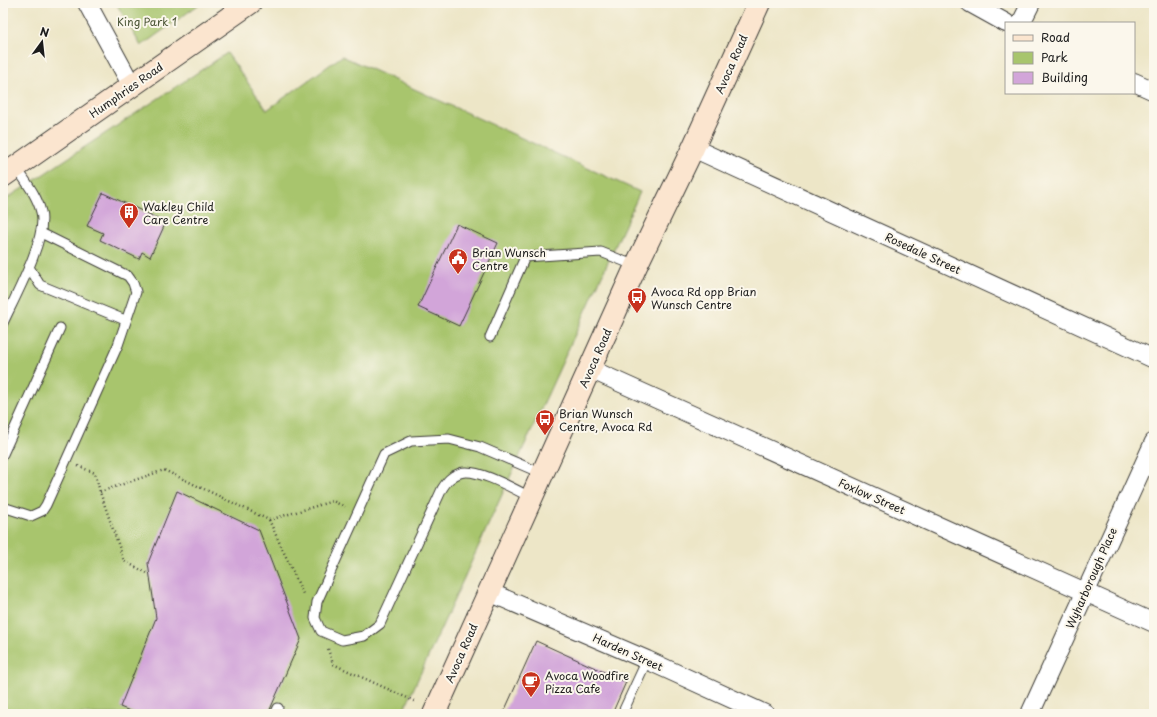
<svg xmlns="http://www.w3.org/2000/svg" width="1157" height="717" font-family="'Playpen Sans',sans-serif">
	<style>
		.green { fill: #a8c56d; stroke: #627044 }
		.building { fill: #d2a5d9 }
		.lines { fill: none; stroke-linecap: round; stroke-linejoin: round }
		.lane-casing { stroke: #3b3a36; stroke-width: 11 }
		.street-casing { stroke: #3b3a36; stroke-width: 20 }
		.secondary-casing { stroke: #3b3a36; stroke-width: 24 }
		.path { stroke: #3b3a36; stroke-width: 2.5; stroke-dasharray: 1 3; stroke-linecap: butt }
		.lane { stroke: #fff; stroke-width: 9 }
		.street { stroke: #fff; stroke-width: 18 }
		.secondary { stroke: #fbe5cf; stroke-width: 22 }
		.labels { text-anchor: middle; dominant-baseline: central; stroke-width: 4; stroke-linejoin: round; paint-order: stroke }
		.park-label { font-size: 11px; fill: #4d5738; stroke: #fbf7ec }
		.street-label { font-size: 11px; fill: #1c1c1c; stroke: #fbf7ec }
		.poi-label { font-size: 11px; fill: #1c1c1c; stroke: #fbf7ec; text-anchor: start }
	</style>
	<rect width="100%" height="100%" fill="#fbf7ec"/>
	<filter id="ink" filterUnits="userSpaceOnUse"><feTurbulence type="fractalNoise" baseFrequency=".025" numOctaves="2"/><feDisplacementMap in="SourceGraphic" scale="8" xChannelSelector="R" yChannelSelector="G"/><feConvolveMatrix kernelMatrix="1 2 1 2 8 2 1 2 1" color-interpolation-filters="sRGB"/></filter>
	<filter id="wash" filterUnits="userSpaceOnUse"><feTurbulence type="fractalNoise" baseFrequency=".012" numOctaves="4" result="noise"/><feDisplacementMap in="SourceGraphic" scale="16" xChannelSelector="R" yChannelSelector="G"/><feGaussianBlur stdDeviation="0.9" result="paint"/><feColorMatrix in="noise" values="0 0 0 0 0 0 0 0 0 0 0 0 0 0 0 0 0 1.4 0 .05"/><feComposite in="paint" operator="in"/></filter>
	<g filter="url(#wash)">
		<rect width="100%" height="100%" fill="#ede6c7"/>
		<!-- green -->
		<g class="green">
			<polygon points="116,3 201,3 141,46"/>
			<polygon points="227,53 267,110 342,56 640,192 402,714 3,714 3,201"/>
		</g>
		<g id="blocks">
			<!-- building -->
			<g class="building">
				<polygon points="103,193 166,222 150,257 142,252 139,259 100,240 103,233 87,226"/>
				<polygon points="457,224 498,243 459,326 418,307"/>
				<polygon points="177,491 259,530 301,639 268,714 137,714 120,707 156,618 148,563"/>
				<polygon points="536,641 626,682 612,714 503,714"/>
			</g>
		</g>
	</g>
	<g filter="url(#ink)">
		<use href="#blocks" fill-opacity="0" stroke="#3b3a36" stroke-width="1"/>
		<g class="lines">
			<defs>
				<g id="lane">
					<polyline points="29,267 40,285 125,320"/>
					<path d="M3,323C14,299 48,237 41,212C37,195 25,181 16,167"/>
					<polyline points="490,337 525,257 601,252 636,266"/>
					<polyline points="3,454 60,328"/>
					<path d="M532,498C516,490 476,467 460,473C451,476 447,481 442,489L380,624L364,636L342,640L321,631L315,618L317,602L384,454L411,441L449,439L480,447L543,474"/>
					<polyline points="3,507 31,516 42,511 46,505 118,345 136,292 133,283 128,276 41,233"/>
					<polyline points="275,714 278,708"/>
					<polyline points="622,714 647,660"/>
				</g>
				<g id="street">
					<polyline points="87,3 132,86"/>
					<polyline points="970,3 1006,23"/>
					<polyline points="1021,23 1031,3"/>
					<polyline points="1134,82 1154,91"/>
					<polyline points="693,148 1154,359"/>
					<polyline points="590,369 1154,623"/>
					<polyline points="489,592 647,660 765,714"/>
					<polyline points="1030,714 1154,442"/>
				</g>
				<g id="secondary">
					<polyline points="3,176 250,3"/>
					<polyline points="434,714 636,266 693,148 759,3"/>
				</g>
			</defs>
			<!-- lane casing -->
			<use href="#lane" class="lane-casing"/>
			<!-- street casing -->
			<use href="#street" class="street-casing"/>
			<!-- secondary casing -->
			<use href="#secondary" class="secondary-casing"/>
			<!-- path -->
			<g class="path">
				<polyline points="78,466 95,473 100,492 124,561 149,574"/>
				<polyline points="100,492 164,470 269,520 333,501 345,507"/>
				<polyline points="269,520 304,596"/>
				<polyline points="328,649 333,664 414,701"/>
			</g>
			<!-- lane -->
			<use href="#lane" class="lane"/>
			<!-- street -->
			<use href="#street" class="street"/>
			<!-- secondary -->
			<use href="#secondary" class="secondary"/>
		</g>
	</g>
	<!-- icons -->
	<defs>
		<symbol id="building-pin" viewBox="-11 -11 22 30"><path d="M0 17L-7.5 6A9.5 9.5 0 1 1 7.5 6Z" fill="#c8321e" stroke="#fbf7ec"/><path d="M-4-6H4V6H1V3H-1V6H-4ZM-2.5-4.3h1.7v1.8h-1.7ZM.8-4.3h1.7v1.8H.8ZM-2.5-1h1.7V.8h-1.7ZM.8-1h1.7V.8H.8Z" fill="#fff"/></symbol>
		<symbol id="civic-pin" viewBox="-11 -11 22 30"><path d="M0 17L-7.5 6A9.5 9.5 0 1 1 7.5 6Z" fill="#c8321e" stroke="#fbf7ec"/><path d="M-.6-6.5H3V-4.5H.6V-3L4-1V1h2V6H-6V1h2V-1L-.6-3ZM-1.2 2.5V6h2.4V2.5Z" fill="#fff"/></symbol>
		<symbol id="bus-pin" viewBox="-11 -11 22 30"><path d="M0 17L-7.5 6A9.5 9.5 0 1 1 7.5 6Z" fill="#c8321e" stroke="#fbf7ec"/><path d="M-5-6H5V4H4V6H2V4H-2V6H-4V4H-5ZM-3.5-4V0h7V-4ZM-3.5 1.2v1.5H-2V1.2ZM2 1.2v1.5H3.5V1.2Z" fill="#fff"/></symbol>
		<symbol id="cafe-pin" viewBox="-11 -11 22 30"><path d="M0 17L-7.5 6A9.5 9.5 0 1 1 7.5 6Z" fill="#c8321e" stroke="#fbf7ec"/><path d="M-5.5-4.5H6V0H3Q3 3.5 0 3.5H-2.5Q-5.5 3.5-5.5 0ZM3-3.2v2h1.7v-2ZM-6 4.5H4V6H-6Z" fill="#fff"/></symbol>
	</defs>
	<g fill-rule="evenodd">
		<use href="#building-pin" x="118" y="201" width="22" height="30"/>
		<use href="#civic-pin" x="447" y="247" width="22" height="30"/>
		<use href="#bus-pin" x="626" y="286" width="22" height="30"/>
		<use href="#bus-pin" x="534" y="408" width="22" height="30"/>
		<use href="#cafe-pin" x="520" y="670" width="22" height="30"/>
	</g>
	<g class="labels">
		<!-- park labels -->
		<g class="park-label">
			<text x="147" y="21">King Park 1</text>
		</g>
		<!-- street labels -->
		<g class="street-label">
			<text transform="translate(731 64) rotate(-66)">Avoca Road</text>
			<text transform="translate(126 90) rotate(-35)">Humphries Road</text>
			<text transform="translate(923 253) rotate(25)">Rosedale Street</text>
			<text transform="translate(595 358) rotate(-66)">Avoca Road</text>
			<text transform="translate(872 496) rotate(24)">Foxlow Street</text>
			<text transform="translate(1091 578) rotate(-66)">Wyharborough Place</text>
			<text transform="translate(628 652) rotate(24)">Harden Street</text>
			<text transform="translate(461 653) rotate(-66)">Avoca Road</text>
		</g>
		<!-- poi labels -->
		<g class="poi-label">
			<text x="143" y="206">Wakley Child<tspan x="143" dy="13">Care Centre</tspan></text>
			<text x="472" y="252">Brian Wunsch<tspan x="472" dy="13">Centre</tspan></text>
			<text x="651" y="291">Avoca Rd opp Brian<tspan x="651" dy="13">Wunsch Centre</tspan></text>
			<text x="559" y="413">Brian Wunsch<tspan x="559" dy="13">Centre, Avoca Rd</tspan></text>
			<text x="545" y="675">Avoca Woodfire<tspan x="545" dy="13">Pizza Cafe</tspan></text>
		</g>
	</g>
	<!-- margin -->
	<rect width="1157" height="717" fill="none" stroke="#fbf7ec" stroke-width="16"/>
	<!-- legend -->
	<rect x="1005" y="22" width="130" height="72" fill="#fbf7ec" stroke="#a29f99"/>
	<rect x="1013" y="35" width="20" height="6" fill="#fbe5cf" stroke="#a29f99"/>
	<text x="1041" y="42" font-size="12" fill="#1c1c1c">Road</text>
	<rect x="1013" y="52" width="20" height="12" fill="#a8c56d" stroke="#a29f99"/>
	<text x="1041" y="62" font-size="12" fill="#1c1c1c">Park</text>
	<rect x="1013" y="72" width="20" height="12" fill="#d2a5d9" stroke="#a29f99"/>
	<text x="1041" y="82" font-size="12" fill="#1c1c1c">Building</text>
	<!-- north arrow -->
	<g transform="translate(42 42) rotate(15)" stroke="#fbf7ec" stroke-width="3" paint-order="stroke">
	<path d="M0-3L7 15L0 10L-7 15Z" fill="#1c1c1c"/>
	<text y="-6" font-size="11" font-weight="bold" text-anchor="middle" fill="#1c1c1c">N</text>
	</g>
</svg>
